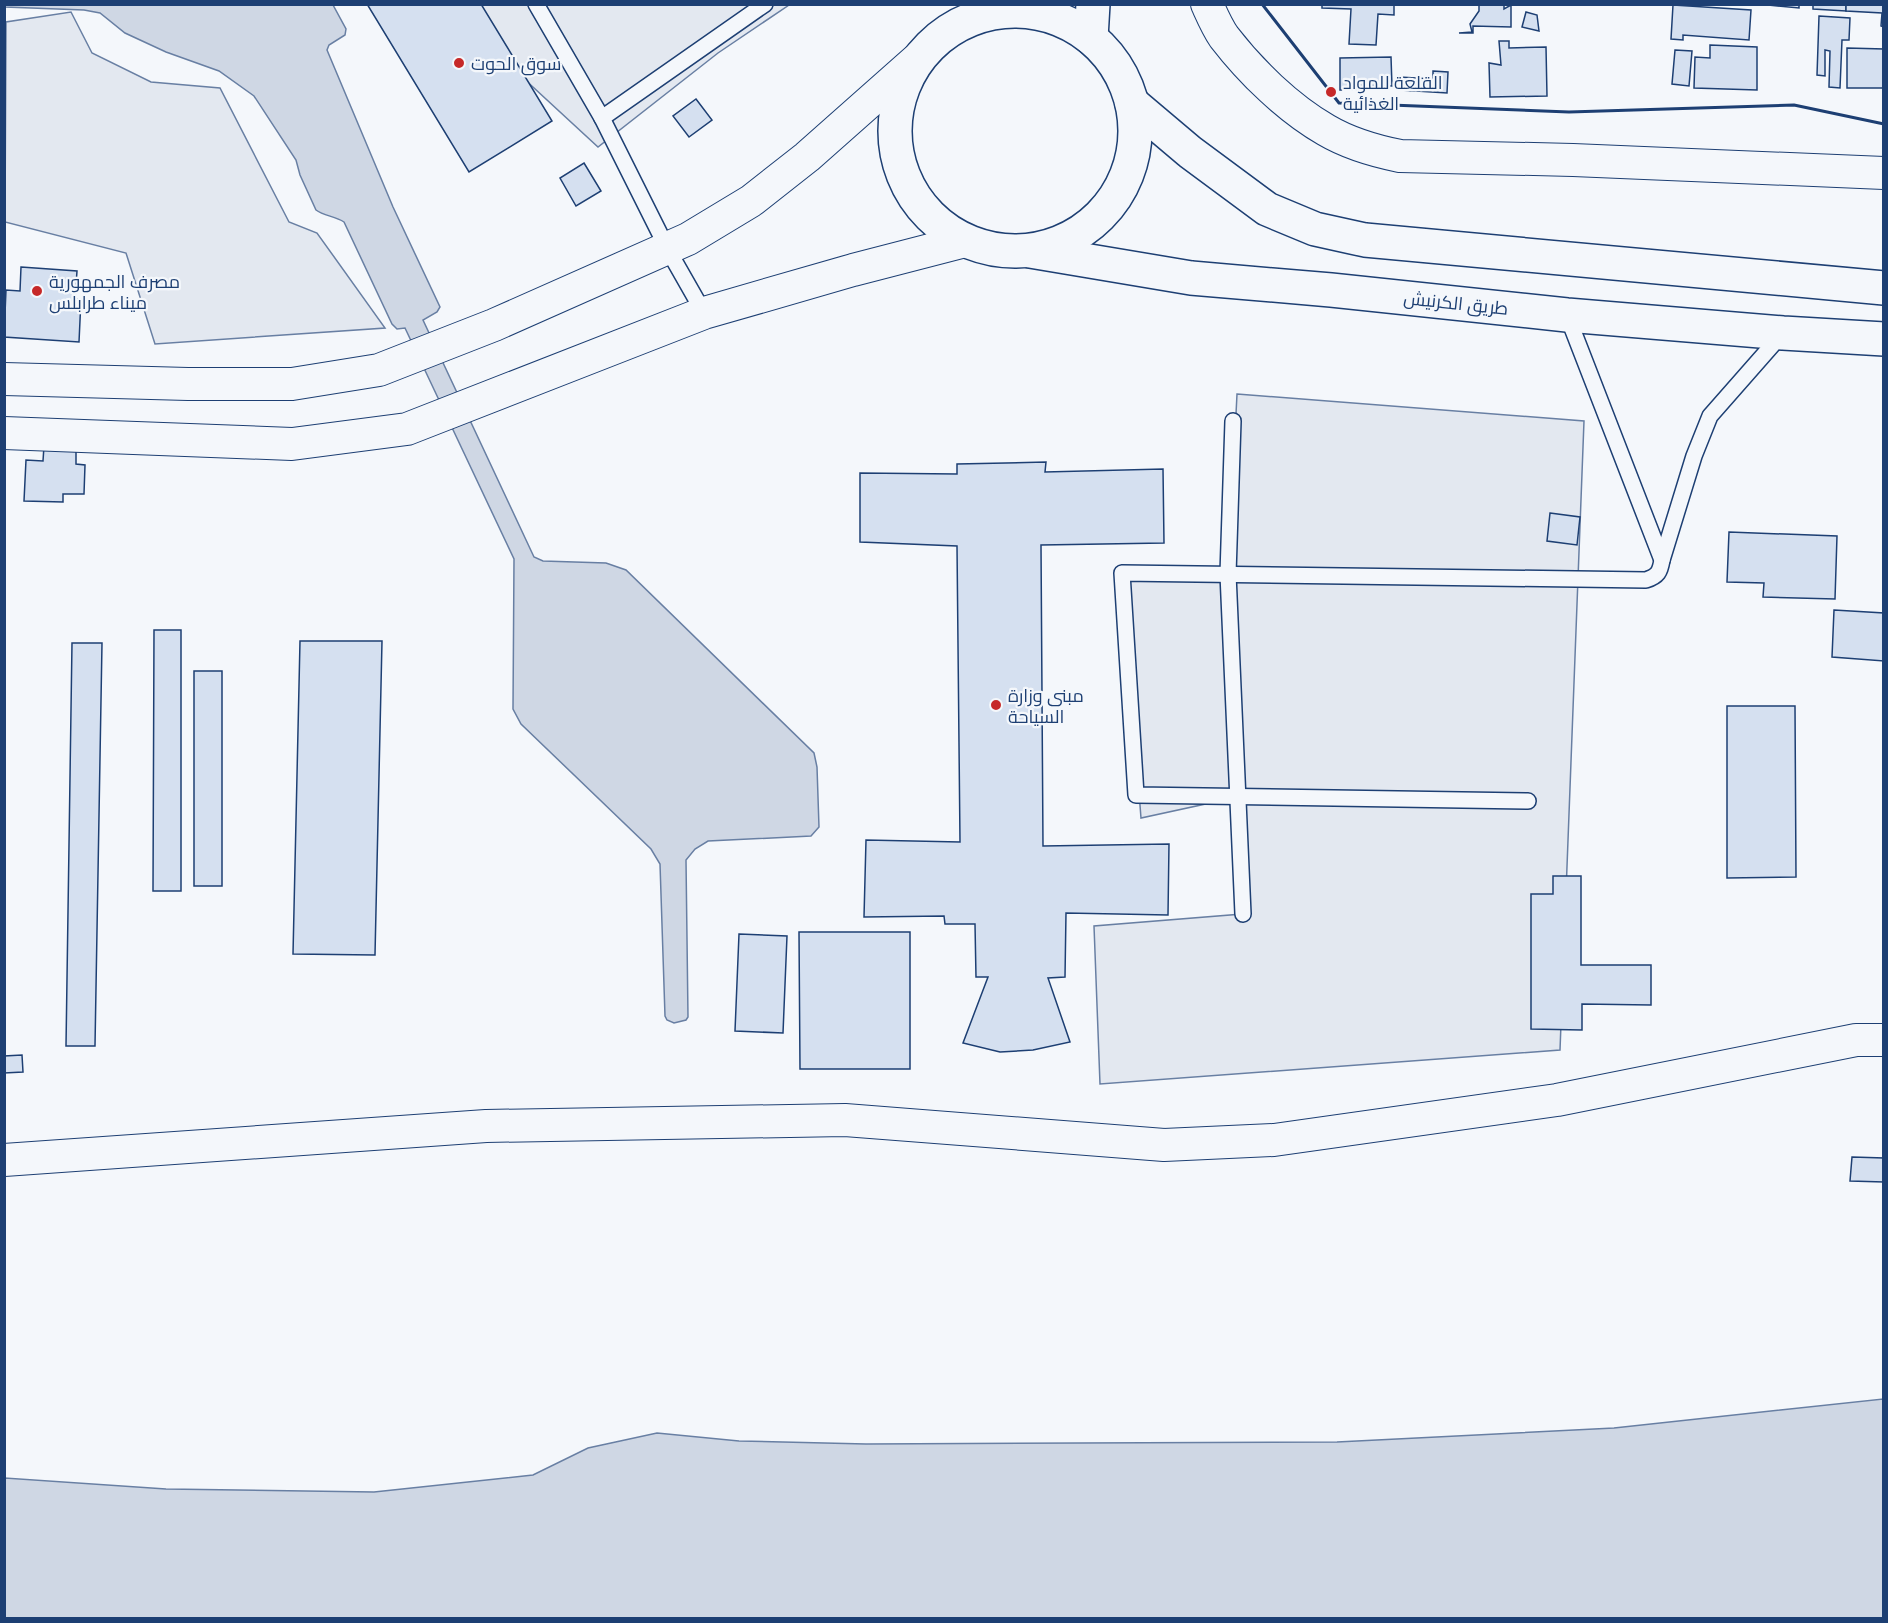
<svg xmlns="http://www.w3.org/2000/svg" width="1888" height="1623" font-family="'Public Sans',Cairo,sans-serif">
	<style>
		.parking { fill: #e3e8f0; stroke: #687fa3; stroke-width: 1.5 }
		.water { fill: #cfd7e4; stroke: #687fa3; stroke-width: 1.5 }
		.building { fill: #d5e0f0; stroke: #1d3f73; stroke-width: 1.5 }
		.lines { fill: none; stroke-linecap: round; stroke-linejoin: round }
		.lane-casing { stroke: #1d3f73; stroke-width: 18 }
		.street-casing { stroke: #1d3f73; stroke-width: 34 }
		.highway-casing { stroke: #1d3f73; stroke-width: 36 }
		.lane { stroke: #f4f7fb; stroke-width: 15 }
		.street { stroke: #f4f7fb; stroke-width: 32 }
		.highway { stroke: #f4f7fb; stroke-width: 33 }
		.wall { stroke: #1d3f73; stroke-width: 3 }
		.poi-dot { fill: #c62828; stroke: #f4f7fb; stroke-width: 2 }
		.labels { text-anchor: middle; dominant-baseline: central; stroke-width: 4.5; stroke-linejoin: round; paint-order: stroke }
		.poi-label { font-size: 18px; fill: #1d3f73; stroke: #f4f7fb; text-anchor: start }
		.street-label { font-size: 18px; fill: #1d3f73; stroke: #f4f7fb }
	</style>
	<rect width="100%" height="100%" fill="#f4f7fb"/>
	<!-- parking -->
	<g class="parking">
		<polygon points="444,5 789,5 718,53 598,147"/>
		<polygon points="71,12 92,53 151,82 220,88 289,222 317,233 385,328 155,344 126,253 5,222 6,22"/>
		<polygon points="1237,394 1584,421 1560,1050 1100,1084 1094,926 1242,914 1238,797 1141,818 1122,573 1228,574"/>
	</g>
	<!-- water -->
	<g class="water">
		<path d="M5,4L333,5L346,29L345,35L329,45L327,50L393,207L440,307L437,312L423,320L534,557L543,561L606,563L626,570L814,753L817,767L819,827L811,836L708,841L695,849L686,860L688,1017L686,1020L674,1023L667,1020L665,1016L660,864L651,849L521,724L513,709L514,559L405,328L397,329L392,324L344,222C335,216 324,216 316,210L300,175L296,160L254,96L219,71L166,52L125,33L100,13L84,10L5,7Z"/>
		<polygon points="1883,1399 1883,1618 5,1618 5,1478 166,1489 374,1492 533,1475 588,1448 657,1433 739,1441 866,1444 1337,1442 1614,1428"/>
	</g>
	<!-- building -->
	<g class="building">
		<polygon points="367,4 481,4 552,121 469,172"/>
		<polygon points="1322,4 1394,4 1394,15 1378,14 1376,45 1349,44 1351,9 1322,8"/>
		<polygon points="1479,4 1504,4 1504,9 1511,5 1511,27 1473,26 1473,33 1459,33 1472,32 1470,24 1479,11"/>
		<polygon points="1758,4 1799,4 1799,8"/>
		<polygon points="1813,4 1846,4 1846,11 1813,9"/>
		<polygon points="1846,4 1884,4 1884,27 1881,26 1882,13 1846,11"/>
		<polygon points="1673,5 1751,10 1749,40 1683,35 1683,40 1671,39"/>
		<polygon points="1526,12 1537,15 1539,31 1522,27"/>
		<polygon points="1819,16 1850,18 1849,40 1842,40 1840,88 1829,87 1830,51 1825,50 1825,76 1817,75"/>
		<polygon points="1499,41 1509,41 1509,48 1546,47 1547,96 1490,97 1489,63 1501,65"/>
		<polygon points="1710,45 1757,47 1757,90 1694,88 1695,57 1710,58"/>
		<polygon points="1847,48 1884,49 1884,88 1847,88"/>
		<polygon points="1675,50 1692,51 1689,86 1672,84"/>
		<polygon points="1391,57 1392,86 1356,85 1356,90 1340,90 1340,58"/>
		<polygon points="1433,71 1448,72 1447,93 1400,90 1400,77 1433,79"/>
		<polygon points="696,99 712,120 689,137 673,116"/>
		<polygon points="584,163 601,191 576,206 560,178"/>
		<polygon points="21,267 77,271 75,299 81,299 79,342 4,337 6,290 20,291"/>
		<polygon points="44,446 76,447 76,464 85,465 84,494 63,494 63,502 24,501 26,460 43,461"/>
		<polygon points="1046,462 1045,472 1163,469 1164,543 1041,545 1043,846 1169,844 1168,915 1066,913 1065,977 1048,978 1070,1042 1033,1050 1000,1052 963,1043 988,977 976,977 975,924 945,924 944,916 864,917 866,840 960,842 957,546 860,542 860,473 957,474 957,464"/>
		<polygon points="1550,513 1580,517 1577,545 1547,541"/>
		<polygon points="1729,532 1837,536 1835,599 1763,597 1764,583 1727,582"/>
		<polygon points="1834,610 1884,613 1884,661 1832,657"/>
		<polygon points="154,630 181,630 181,891 153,891"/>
		<polygon points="300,641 382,641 375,955 293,954"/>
		<polygon points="72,643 102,643 95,1046 66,1046"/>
		<rect x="194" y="671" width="28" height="215"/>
		<polygon points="1727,706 1795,706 1796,877 1727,878"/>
		<polygon points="1553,876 1581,876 1581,965 1651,965 1651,1005 1582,1004 1582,1030 1531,1029 1531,894 1553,894"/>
		<polygon points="799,932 910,932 910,1069 800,1069"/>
		<polygon points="739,934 787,936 783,1033 735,1031"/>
		<polygon points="22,1055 23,1072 4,1073 4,1056"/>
		<polygon points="1852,1157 1884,1158 1884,1182 1850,1181"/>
	</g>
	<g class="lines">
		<defs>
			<g id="lane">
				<polyline points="536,4 602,118 667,248 704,313"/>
				<polyline points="602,118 765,4"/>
				<polyline points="1567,315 1662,560"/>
				<polyline points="1233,421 1228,574 1243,914"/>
				<path d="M1528,801L1136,795L1122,573L1646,580C1658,576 1660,572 1662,560L1694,456L1710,416L1783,333"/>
			</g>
			<g id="street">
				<path d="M1207,4C1212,15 1217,27 1224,37C1251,72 1288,108 1326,130C1348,143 1375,151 1400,156L1573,160L1884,173"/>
				<polyline points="4,379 188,384 292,384 379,370 494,325 688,239 751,201 807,157 921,56"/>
				<polyline points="4,433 292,444 407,429 704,313 853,270 965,241"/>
				<polyline points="4,1160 486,1126 845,1120 1164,1145 1274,1140 1557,1100 1856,1040 1884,1040"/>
			</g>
			<g id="highway">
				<circle cx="1015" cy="131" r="120"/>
				<polyline points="1091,38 1093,4"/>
				<polyline points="1132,103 1190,152 1267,209 1315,229 1365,240 1884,288"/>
				<polyline points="1030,251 1191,278 1331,290 1567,315 1783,333 1884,339"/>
			</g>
		</defs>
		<!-- lane casing -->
		<use href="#lane" class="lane-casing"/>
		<!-- street casing -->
		<use href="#street" class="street-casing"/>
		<!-- highway casing -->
		<use href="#highway" class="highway-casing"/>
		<!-- lane -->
		<use href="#lane" class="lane"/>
		<!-- street -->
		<use href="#street" class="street"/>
		<!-- highway -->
		<use href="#highway" class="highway"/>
		<!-- wall -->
		<polyline class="wall" points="1262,4 1339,103 1569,112 1794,105 1884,124"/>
	</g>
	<!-- markers -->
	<g class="poi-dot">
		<circle cx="459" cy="63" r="6"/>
		<circle cx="1331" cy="92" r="6"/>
		<circle cx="37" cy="291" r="6"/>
		<circle cx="996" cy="705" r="6"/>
	</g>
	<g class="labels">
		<!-- poi labels -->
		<g class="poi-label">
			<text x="471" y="63">سوق الحوت</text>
			<text x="1343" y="82">القلعة للمواد<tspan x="1343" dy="21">الغذائية</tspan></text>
			<text x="49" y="281">مصرف الجمهورية<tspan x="49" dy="21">ميناء طرابلس</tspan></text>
			<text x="1008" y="695">مبنى وزارة<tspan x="1008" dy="21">السياحة</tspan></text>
		</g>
		<!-- street labels -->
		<g class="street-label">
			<text transform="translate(1456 303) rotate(6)">طريق الكرنيش</text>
		</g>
	</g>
	<!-- border -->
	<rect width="1888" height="1623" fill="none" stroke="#1d3f73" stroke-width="12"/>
</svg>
